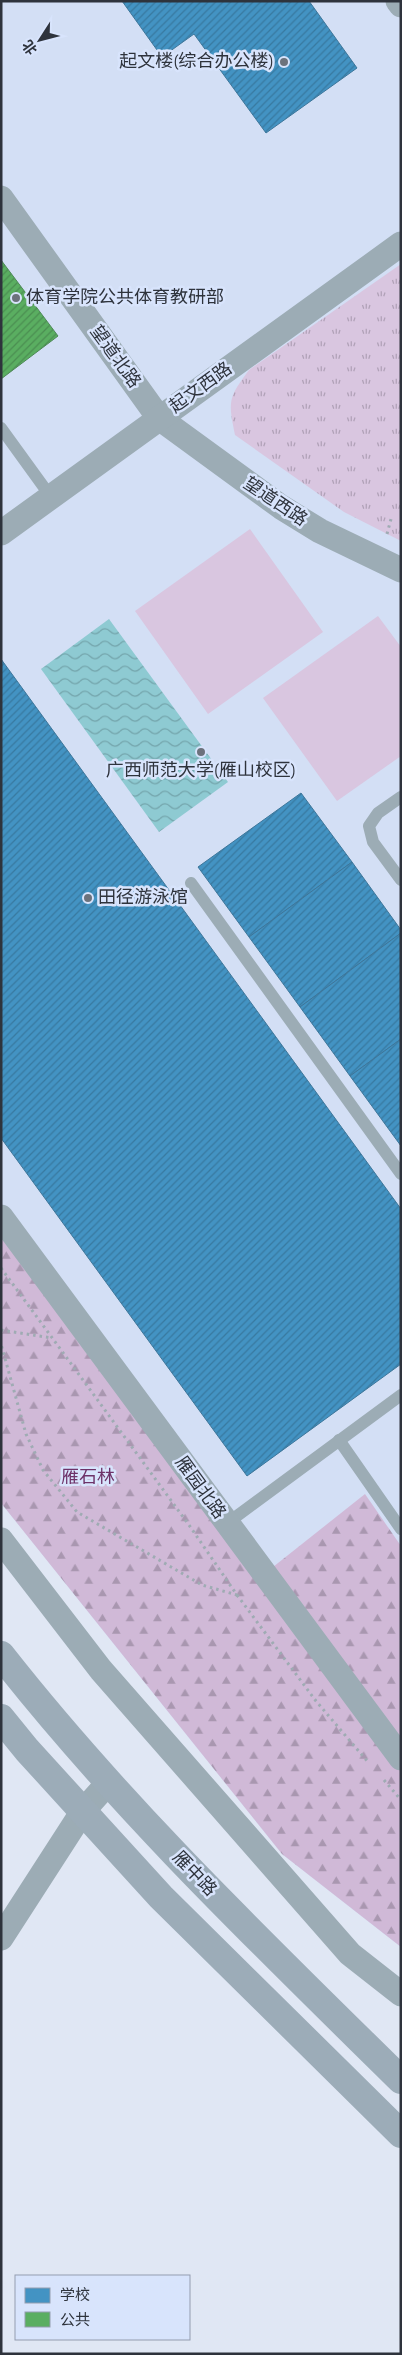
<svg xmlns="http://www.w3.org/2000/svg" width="402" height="2355" font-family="'Alegreya Sans','Noto Sans SC',sans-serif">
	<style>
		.built { fill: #d3dff5 }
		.grass { fill: url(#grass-tufts) }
		.forest { fill: url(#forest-firs) }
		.green { fill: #d9c6e0 }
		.water { fill: url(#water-waves) }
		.schools { fill: url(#schools-hatch); stroke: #3d769a }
		.public { fill: url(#public-hatch); stroke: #4d8956 }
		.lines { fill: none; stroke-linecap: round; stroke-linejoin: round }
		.path { stroke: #9fabb3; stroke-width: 3; stroke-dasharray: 2.5 4; stroke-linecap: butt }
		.lane { stroke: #9cacb5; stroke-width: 12 }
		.street { stroke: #9cacb5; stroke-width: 25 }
		.primary { stroke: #9cacb8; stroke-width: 28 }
		.poi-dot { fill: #6c727c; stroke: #d8e4fc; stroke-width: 2 }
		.labels { text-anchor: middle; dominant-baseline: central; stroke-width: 5; stroke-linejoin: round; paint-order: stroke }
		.poi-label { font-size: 18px; fill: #2e333c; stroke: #d8e4fc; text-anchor: start }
		.street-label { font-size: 18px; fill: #2e333c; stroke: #d8e4fc }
		.park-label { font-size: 18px; fill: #6d3269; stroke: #d8e4fc }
	</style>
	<defs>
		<pattern id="grass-tufts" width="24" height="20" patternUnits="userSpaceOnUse" patternTransform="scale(1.25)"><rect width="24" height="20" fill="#d9c6e0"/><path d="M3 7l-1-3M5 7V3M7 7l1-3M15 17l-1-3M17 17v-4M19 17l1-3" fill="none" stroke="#b0a1b7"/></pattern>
		<pattern id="forest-firs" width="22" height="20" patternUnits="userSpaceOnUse" patternTransform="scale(1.25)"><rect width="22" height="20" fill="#d0b9d7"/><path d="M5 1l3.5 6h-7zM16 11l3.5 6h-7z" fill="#a997b0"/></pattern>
		<pattern id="water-waves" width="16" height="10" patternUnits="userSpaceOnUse" patternTransform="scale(1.25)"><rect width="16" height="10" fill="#8ecad2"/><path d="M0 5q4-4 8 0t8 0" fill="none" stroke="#74a5ac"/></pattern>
		<pattern id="schools-hatch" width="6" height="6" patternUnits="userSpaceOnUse" patternTransform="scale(1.25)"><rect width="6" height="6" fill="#4393c3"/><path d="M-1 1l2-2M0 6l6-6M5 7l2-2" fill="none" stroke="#3879a0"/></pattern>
		<pattern id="public-hatch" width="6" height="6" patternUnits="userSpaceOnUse" patternTransform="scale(1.25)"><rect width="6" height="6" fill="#5aae61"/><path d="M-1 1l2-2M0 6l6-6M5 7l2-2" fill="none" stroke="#4b8e51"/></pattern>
	</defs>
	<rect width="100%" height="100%" fill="#e0e7f4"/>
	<!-- built -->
	<polygon class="built" points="1,1 401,1 401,1947 282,1854 1,1503"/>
	<!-- grass -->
	<path class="grass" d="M401,264V541L344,512L235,435C228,401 228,398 249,370Z"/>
	<!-- forest -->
	<g class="forest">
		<polygon points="1,1217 401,1758 401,1947 282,1854 1,1503"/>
		<polygon points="365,1494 401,1546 401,1739 273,1567"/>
	</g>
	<!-- green -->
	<g class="green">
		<polygon points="250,529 323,632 208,714 135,611"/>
		<polygon points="378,616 401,647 401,756 337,801 263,698"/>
	</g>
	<!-- water -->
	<polygon class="water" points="109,619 228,782 159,832 41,669"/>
	<!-- schools -->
	<g class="schools">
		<polygon points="122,1 309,1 357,68 266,133 194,34 162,57"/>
		<polygon points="1,659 401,1209 401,1364 247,1476 1,1138"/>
		<polygon points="301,793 352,862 249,937 198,867"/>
		<polygon points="352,862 401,930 401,933 300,1007 249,937"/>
		<polygon points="401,933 401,1039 350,1076 300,1007"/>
		<polygon points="401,1039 401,1146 350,1076"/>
	</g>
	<!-- public -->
	<polygon class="public" points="1,260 58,336 1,379"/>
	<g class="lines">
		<!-- path -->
		<g class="path">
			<polyline points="387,534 391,519"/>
			<polyline points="1,1268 189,1525 237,1595 202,1585 77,1512 43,1470 26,1434 1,1344"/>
			<polyline points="1,1330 52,1338"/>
			<polyline points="237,1595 316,1701 368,1762"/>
			<polyline points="384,1780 401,1800"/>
		</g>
		<!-- lane -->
		<g class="lane">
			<polyline points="1,428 51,497"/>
			<polyline points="401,797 378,813 369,826 373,842 401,880"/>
			<polyline points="191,883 401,1174"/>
			<polyline points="339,1440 401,1529"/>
			<polyline points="226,1524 401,1395"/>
		</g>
		<!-- street -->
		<g class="street">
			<polyline points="398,1 401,5"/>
			<polyline points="1,198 159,418 281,507 320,531 401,570"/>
			<polyline points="1,533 401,244"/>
			<polyline points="1,1217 401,1758"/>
			<polyline points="1,1540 101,1670 350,1954 401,1994"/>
			<polyline points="1,1938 83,1811 109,1782"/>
		</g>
		<!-- primary -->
		<g class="primary">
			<path d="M1,1655C122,1809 262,1943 401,2080"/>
			<polyline points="1,1718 27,1750 161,1897 401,2134"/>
		</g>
	</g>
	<!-- markers -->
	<g class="poi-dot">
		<circle cx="284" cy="62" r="5"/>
		<circle cx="16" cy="298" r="5"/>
		<circle cx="201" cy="752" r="5"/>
		<circle cx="88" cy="898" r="5"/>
	</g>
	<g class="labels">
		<!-- poi labels -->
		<g class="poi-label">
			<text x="274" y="62" text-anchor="end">起文楼(综合办公楼)</text>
			<text x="26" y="298">体育学院公共体育教研部</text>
			<text x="201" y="771" text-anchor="middle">广西师范大学(雁山校区)</text>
			<text x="98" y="898">田径游泳馆</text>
		</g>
		<!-- street labels -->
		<g class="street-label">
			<text transform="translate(115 357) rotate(54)">望道北路</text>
			<text transform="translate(201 388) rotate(-36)">起文西路</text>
			<text transform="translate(275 502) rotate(34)">望道西路</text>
			<text transform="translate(200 1488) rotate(54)">雁园北路</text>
			<text transform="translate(194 1874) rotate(46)">雁中路</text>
		</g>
		<!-- park labels -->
		<g class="park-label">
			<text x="88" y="1478">雁石林</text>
		</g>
	</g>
	<!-- border -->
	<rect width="402" height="2355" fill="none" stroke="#2e333c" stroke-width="5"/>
	<!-- legend -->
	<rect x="15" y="2275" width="175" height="65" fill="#d8e4fc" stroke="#949daf"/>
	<rect x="25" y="2288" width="25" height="15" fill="#4393c3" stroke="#949daf"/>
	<text x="60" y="2300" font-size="15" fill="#2e333c">学校</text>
	<rect x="25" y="2312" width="25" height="15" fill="#5aae61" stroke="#949daf"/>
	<text x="60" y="2325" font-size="15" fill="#2e333c">公共</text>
	<!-- north arrow -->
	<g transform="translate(40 40) rotate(234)" stroke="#d8e4fc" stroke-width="4" paint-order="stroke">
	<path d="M0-4L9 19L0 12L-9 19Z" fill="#2e333c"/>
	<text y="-8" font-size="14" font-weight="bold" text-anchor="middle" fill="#2e333c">北</text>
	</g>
</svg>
